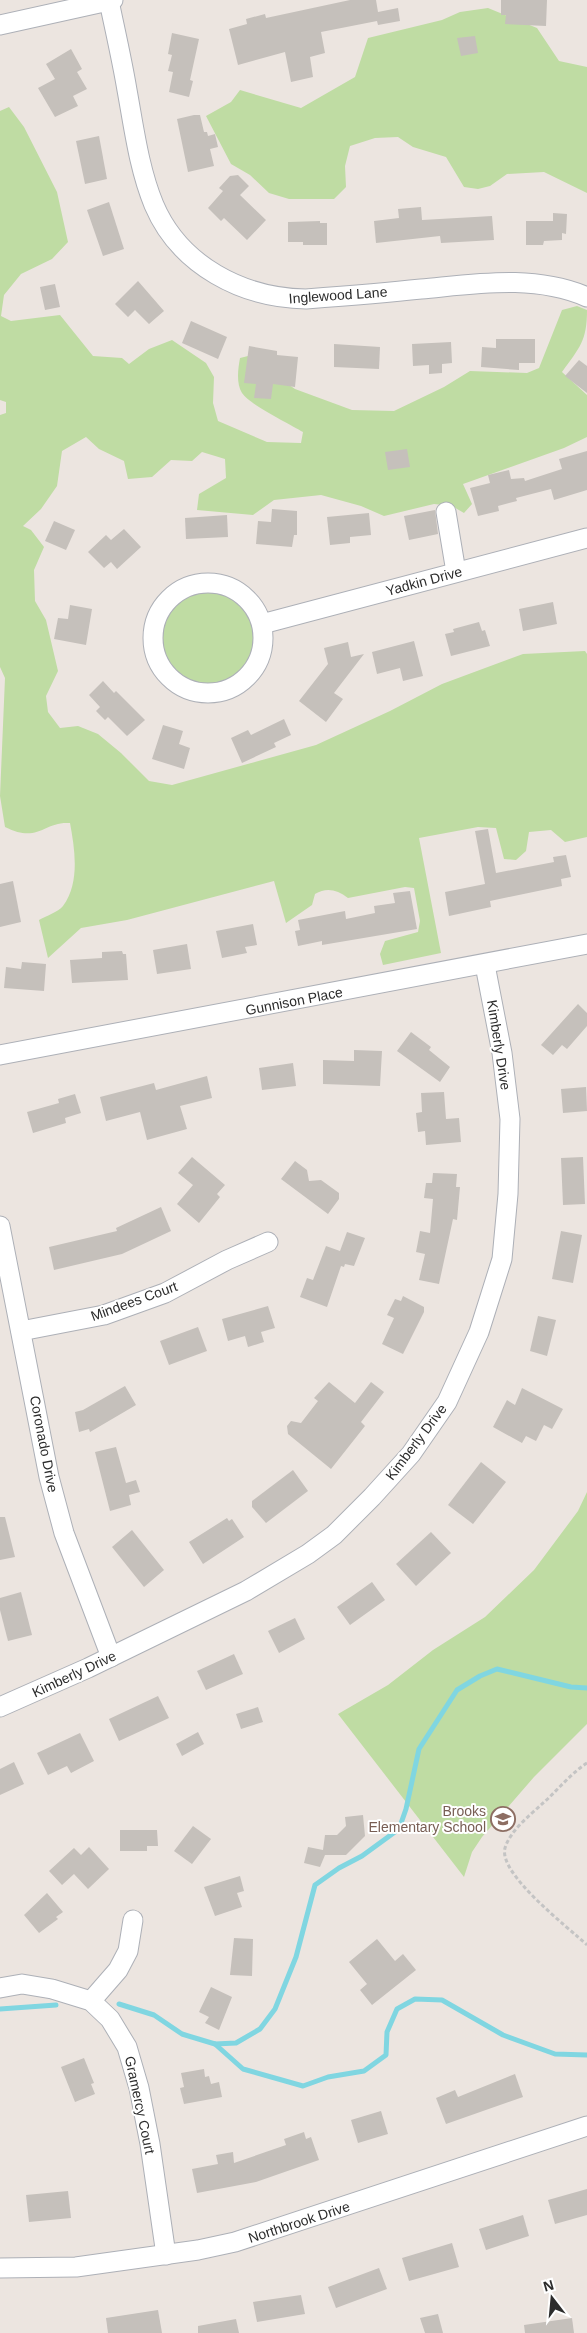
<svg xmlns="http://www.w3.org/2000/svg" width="587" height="2333" font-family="Helvetica,sans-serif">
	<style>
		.green { fill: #bfdca3 }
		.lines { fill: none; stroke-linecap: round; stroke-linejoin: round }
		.stream { stroke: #80d6e1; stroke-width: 5 }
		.building { fill: #c5c0bb }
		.minor-casing { stroke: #adb0b7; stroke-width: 21 }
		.path { stroke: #c4c4c4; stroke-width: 3; stroke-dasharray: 4 2.5; stroke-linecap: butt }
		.minor { stroke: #fff; stroke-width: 19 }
		.labels { text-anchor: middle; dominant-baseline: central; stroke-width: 4; stroke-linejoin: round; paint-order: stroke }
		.street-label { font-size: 14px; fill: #2c2c2c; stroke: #fff }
		.education-label { font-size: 14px; fill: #785e54; stroke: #fff; text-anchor: end }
	</style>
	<rect width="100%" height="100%" fill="#ece5e0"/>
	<!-- green -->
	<g class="green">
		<polygon points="488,8 537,28 559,61 587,67 587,193 544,172 507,174 490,186 478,189 464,187 446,157 413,147 398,137 375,138 350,146 345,166 346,187 334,199 289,199 269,193 250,175 231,164 206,116 231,102 240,90 301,108 355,77 368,38 442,20 460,12"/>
		<path d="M9,107L24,127L57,192L68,242L52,259L21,274L4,295L1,316L11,321L60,315L93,356L122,358L129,364L149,349L172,340L206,363L214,377L213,403L218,421L267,442L301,443L303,432C290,424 250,405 242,393C236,383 238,369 240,358L252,355L264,368L295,389L352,410L394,411L444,387L470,371L527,373L539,368L562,310L577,306L587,310C587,341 580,347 562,372L587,395V437L564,448L463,484L472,504L464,513L452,506L434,504L384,516L361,506L321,495L274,500L253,515L197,510L199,494L226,478L225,459L202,452L192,461L171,460L152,477L128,479L124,461L99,449L86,437L62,451L57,486L41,509L23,526L31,530L44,547L34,570L35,601L46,620L58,671L46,696L48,712L60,728L78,726L98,734L121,753L149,781L172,785L316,745L390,711L442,684L523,654L585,651L587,654V837L565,842L551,830L529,832L526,851L516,860L504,859L496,828L478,827L419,838L441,953L383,965L380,954L385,941L418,932L420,921L414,888L405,887L348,898C337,890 327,887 315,894L312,905L286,923L274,881L127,920L81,928L48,958L39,920C46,916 58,912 63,906C80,883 75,850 70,823C43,821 39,844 5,827L0,796L5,678L0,667V415L6,413V402L0,400V111Z"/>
		<circle cx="207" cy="638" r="47"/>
		<polygon points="587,1492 587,1724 534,1777 482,1837 472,1852 464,1877 338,1714 388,1685 433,1650 485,1617 534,1570 578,1511"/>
	</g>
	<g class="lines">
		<!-- stream -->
		<g class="stream">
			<polyline points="119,2004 154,2015 182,2034 215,2044 236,2043 260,2029 275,2009 296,1957 315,1885 339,1868 362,1856 399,1829 406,1809 419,1749 457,1690 480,1676 497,1669 571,1687 587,1688"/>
			<polyline points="0,2009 56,2005"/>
			<polyline points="215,2044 243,2069 303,2086 328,2077 364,2071 386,2055 387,2032 397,2009 415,1999 442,2000 503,2035 555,2054 587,2055"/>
		</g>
	</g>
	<!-- building -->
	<g class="building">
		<polygon points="350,0 376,0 378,12 398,8 400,21 378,25 377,21 321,32 325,53 310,57 313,77 291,82 285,52 238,65 229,29 247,24 246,19 265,14 266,18"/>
		<polygon points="501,0 547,0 546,26 505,24 506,15 501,15"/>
		<polygon points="172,33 199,39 190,80 193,81 189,97 169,92 173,72 168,71 172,55 168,54"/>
		<polygon points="475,36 478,53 461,56 457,38"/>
		<polygon points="71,49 82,69 77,72 87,89 73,96 78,106 55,117 38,88 55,79 46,64"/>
		<polygon points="194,115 200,115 204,132 207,132 208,136 215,134 218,147 210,149 214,166 188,172 177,119"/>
		<polygon points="99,136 107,179 85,184 76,141"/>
		<polygon points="238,175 249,186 240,195 266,220 247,240 224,218 221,221 208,208 223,191 219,188 230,176"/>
		<polygon points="109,202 124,249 103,256 87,210"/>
		<polygon points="421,207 422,220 492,216 494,240 441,243 440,236 376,243 374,221 399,218 398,209"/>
		<polygon points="553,213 567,214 566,234 562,233 562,240 544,241 543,245 526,245 526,221 553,221"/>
		<polygon points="320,221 320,223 327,223 327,245 303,245 303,242 288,242 288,222"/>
		<polygon points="138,281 164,311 149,324 135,310 128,317 115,304"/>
		<polygon points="55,284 60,307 45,310 40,287"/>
		<polygon points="191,321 227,337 218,359 182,343"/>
		<polygon points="496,339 535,339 535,363 519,363 519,370 481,367 482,347 496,348"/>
		<polygon points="451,342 452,363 442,364 442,373 429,374 429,365 413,366 412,344"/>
		<polygon points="334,344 380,347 379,369 334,367"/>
		<polygon points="249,346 277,351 277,355 298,357 295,387 273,384 271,399 254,398 256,384 244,383"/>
		<polygon points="579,360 587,366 587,393 565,376"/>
		<polygon points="407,449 410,467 388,470 385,452"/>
		<polygon points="587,451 587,490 554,500 551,489 516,498 517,501 498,506 499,511 478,516 470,488 490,483 488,475 509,470 511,479 524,478 525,481 562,469 559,459"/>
		<polygon points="272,509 297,511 297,535 294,535 292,547 256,544 258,521 271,522"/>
		<polygon points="435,510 438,534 409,540 404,516"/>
		<polygon points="369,513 371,535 350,537 350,543 330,545 327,517"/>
		<polygon points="227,515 228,537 186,539 185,518"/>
		<polygon points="54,521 75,530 66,550 45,541"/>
		<polygon points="124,529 141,547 117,569 111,562 104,568 88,552 106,535 111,540"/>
		<polygon points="553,602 557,624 523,631 519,609"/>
		<polygon points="70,605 92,609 86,645 54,639 58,618 68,619"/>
		<polygon points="479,622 482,631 485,630 490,646 451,656 445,634 454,632 453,629"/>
		<polygon points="414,641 423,676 403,681 400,668 377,674 372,652"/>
		<polygon points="348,642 351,657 364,654 334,693 343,699 326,722 299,701 328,664 324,648"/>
		<polygon points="103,681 114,693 116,691 145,720 127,736 108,717 105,720 96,711 100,707 89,695"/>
		<polygon points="284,719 291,735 274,743 276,747 242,763 231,738 248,730 251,735"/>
		<polygon points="163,725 183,731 179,744 190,748 184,769 152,759"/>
		<polygon points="488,829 496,873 554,862 553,857 566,855 571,877 561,879 562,886 490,901 491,907 449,916 445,892 485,884 475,831"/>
		<polygon points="13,881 21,922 0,927 0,884"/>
		<polygon points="410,891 417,929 322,945 322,941 298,946 295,931 300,930 298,920 345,911 346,919 375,913 374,906 395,903 393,893"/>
		<polygon points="253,924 257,945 245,947 247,953 222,958 216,931"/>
		<polygon points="187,944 191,969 157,974 153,950"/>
		<polygon points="122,951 123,954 126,954 128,980 72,983 70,960 102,958 102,952"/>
		<polygon points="22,962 46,964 44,991 4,988 6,967 21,969"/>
		<polygon points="578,1004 587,1013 587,1026 567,1049 562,1045 553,1055 541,1045"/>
		<polygon points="411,1032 431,1047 429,1050 450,1067 440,1082 397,1051"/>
		<polygon points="354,1050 382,1051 380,1086 323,1084 323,1060 354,1061"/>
		<polygon points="293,1063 296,1086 262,1090 259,1068"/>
		<polygon points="207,1076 212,1098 180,1106 187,1129 147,1140 140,1112 106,1121 100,1097 154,1083 156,1090"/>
		<polygon points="586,1087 587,1111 563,1113 561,1089"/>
		<polygon points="444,1092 446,1119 459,1118 461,1142 426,1145 425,1131 418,1132 416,1113 422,1112 421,1093"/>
		<polygon points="75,1094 81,1113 65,1118 66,1123 33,1133 27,1112 59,1103 58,1099"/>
		<polygon points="192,1157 225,1185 217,1194 220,1197 199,1223 177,1204 193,1185 178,1173"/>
		<polygon points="583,1157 585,1204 563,1205 561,1158"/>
		<polygon points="295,1161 307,1170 309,1181 321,1180 339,1193 339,1199 328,1214 281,1179"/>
		<polygon points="433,1173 457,1174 456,1187 460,1187 457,1220 453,1219 439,1284 419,1280 425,1254 416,1252 420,1231 430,1233 433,1199 424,1198 426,1183 432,1183"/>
		<polygon points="161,1207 171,1231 122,1254 54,1270 49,1247 117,1231 116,1228"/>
		<polygon points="561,1231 582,1235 573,1283 552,1279"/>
		<polygon points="347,1232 365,1238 354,1266 345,1264 344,1267 341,1266 327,1307 300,1297 307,1278 313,1280 326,1246 340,1251"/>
		<polygon points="403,1296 424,1307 424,1312 403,1354 382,1344 394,1318 387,1315 395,1299 401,1301"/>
		<polygon points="268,1306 275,1328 261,1332 264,1342 248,1347 245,1336 228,1341 222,1319"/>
		<polygon points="538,1316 556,1320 547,1356 530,1351"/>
		<polygon points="198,1327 207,1351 169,1365 160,1341"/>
		<polygon points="329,1382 355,1403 371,1382 384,1392 361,1422 365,1426 331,1469 288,1434 287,1426 291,1421 301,1423 318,1401 314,1398"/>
		<polygon points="125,1386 136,1405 90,1432 89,1429 79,1432 75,1412 83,1410"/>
		<polygon points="522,1388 563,1409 552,1429 544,1425 536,1441 526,1436 522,1443 493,1427 507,1400 515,1405"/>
		<polygon points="116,1447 126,1483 136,1480 140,1492 129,1495 131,1505 110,1511 95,1452"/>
		<polygon points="481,1462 506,1482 473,1524 448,1505"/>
		<polygon points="293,1470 308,1491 266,1523 252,1507 252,1501"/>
		<polygon points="0,1517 5,1517 15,1557 0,1560"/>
		<polygon points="227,1518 229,1521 232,1519 244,1537 203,1564 189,1542"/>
		<polygon points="132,1530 164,1570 144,1587 112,1547"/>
		<polygon points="431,1532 451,1553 416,1586 396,1564"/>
		<polygon points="372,1582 385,1600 350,1625 337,1607"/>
		<polygon points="21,1592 32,1635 8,1641 0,1610 0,1598"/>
		<polygon points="295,1618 305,1639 279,1653 268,1631"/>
		<polygon points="234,1654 243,1674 206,1690 197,1671"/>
		<polygon points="158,1696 169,1718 119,1741 109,1719"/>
		<polygon points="258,1707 263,1722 241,1729 236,1714"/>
		<polygon points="198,1732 204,1744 182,1756 176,1744"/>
		<polygon points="80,1733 94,1761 71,1773 67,1766 48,1775 37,1753"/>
		<polygon points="14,1762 24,1784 0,1795 0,1769"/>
		<polygon points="363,1815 365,1836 346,1855 325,1855 320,1867 304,1863 308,1847 323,1850 325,1835 337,1835 346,1826 345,1817"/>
		<polygon points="193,1826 211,1839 192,1864 174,1851"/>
		<polygon points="120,1830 157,1830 158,1846 147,1846 147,1851 120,1851"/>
		<polygon points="89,1847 109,1869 88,1889 74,1874 62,1885 49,1871 74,1848 81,1855"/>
		<polygon points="240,1876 244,1891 237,1893 242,1907 215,1916 204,1887"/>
		<polygon points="47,1893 63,1912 56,1917 58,1919 39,1933 24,1915"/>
		<polygon points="234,1938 253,1939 252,1976 230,1975"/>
		<polygon points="377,1939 395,1961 403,1954 416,1970 372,2005 360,1990 367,1984 349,1962"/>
		<polygon points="211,1987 232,1997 219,2030 205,2023 209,2017 199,2012"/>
		<polygon points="84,2058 94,2083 91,2084 95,2094 75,2102 61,2067"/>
		<polygon points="204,2069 205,2077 209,2076 211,2084 219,2082 222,2097 184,2104 180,2088 184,2087 181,2073"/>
		<polygon points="515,2074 523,2097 446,2124 436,2098 455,2090 458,2097"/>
		<polygon points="381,2111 388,2134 358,2143 351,2120"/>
		<polygon points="304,2132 306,2139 311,2137 319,2160 256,2182 197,2193 192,2169 218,2164 216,2155 233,2152 234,2163 286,2145 284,2139"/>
		<polygon points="587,2189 587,2215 555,2224 548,2200"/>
		<polygon points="68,2191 71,2218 29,2222 26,2195"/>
		<polygon points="523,2215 529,2236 486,2250 479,2229"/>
		<polygon points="452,2243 459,2267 409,2281 402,2258"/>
		<polygon points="379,2268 387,2289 336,2308 328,2287"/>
		<polygon points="301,2295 305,2314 257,2322 253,2302"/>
		<polygon points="158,2310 162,2333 108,2333 106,2318"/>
		<polygon points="438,2314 443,2333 425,2333 420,2318"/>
		<polygon points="572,2318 574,2333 525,2333 524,2325"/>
		<polygon points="236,2319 239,2333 198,2333 198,2326"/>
	</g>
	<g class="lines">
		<defs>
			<g id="minor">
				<path d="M109,1C115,30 122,60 127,90C134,128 139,169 154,205C180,266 243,298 306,299C345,296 383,293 421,289C476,284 534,274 587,297"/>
				<polyline points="0,25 113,0"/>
				<polyline points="446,512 456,572"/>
				<circle cx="208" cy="638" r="55"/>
				<polyline points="262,624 587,538"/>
				<polyline points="0,1055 587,944"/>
				<polyline points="0,1226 49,1477 64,1533 111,1657"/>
				<polyline points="21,1331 104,1315 165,1293 227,1260 268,1242"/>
				<polyline points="0,1707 88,1668 246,1591 308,1554 334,1535 372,1497 411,1454 447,1402 479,1332 502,1259 508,1194 510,1119 502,1053 485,965"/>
				<polyline points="0,1988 22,1984 52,1989 91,2001 110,2019 127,2047 139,2088 150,2144 166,2255"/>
				<polyline points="91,2001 118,1970 128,1951 133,1920"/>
				<polyline points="0,2268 76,2267 198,2250 235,2242 587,2126"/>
			</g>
		</defs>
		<!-- minor casing -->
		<use href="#minor" class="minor-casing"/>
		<!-- path -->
		<path class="path" d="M587,1763C570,1774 557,1791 542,1804C529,1816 510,1831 505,1848C498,1874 568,1927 587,1945"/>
		<!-- minor -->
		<use href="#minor" class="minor"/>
	</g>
	<!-- icons -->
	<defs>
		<symbol id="school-ring" viewBox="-11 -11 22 22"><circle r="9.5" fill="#fff" stroke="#8d6e63" stroke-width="1.5"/><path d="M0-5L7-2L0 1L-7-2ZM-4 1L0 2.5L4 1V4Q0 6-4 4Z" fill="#8d6e63"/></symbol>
	</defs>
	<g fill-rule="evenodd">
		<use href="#school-ring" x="489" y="1805" width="28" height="28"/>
	</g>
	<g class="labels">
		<!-- street labels -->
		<g class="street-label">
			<text transform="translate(338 295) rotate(-4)">Inglewood Lane</text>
			<text transform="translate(424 581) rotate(-15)">Yadkin Drive</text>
			<text transform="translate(294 1001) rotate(-11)">Gunnison Place</text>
			<text transform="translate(499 1045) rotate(81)">Kimberly Drive</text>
			<text transform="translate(134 1301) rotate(-20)">Mindees Court</text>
			<text transform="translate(416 1442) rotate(-53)">Kimberly Drive</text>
			<text transform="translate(44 1444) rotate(79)">Coronado Drive</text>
			<text transform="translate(74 1674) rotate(-25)">Kimberly Drive</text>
			<text transform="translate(140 2105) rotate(78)">Gramercy Court</text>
			<text transform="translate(299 2222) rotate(-18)">Northbrook Drive</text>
		</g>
		<!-- education labels -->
		<g class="education-label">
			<text x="486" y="1811">Brooks<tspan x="486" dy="16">Elementary School</tspan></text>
		</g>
	</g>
	<!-- north arrow -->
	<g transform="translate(552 2298) rotate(344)" stroke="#ffffff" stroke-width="4" paint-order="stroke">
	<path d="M0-4L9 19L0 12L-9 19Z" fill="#2c2c2c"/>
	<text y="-8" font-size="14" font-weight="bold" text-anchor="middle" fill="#2c2c2c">N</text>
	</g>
</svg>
